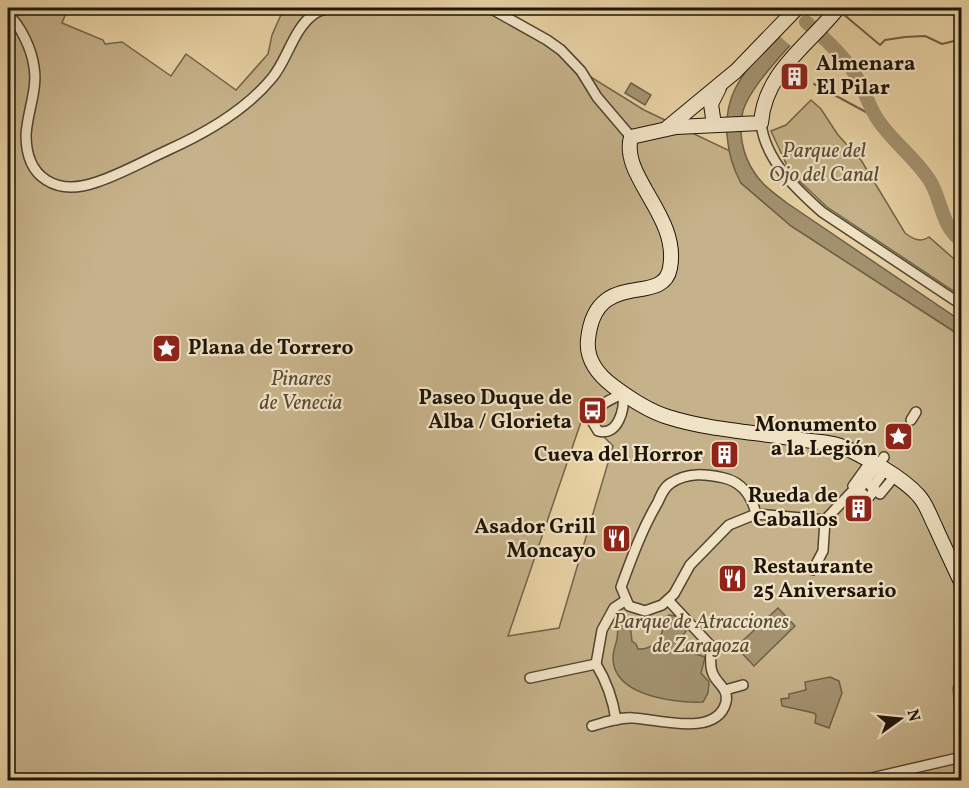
<svg xmlns="http://www.w3.org/2000/svg" width="969" height="788" font-family="Vollkorn,serif">
	<style>
		.green { fill: #c6b28a; stroke: #72644a; stroke-width: 1.5; fill-rule: evenodd }
		.water { fill: #a3926f; stroke: #6e6046; stroke-width: 1.5 }
		.pier { fill: #e8d2a4 }
		.lines { fill: none; stroke-linecap: round; stroke-linejoin: round }
		.stream { stroke: #6e6046; stroke-width: 2 }
		.river { stroke: #a3926f; stroke-width: 14 }
		.street-casing { stroke: #504430; stroke-width: 12 }
		.secondary-casing { stroke: #1e1509; stroke-width: 16 }
		.street { stroke: #f0e2c4; stroke-width: 9 }
		.secondary { stroke: #f0e2c4; stroke-width: 14 }
		.labels { text-anchor: middle; dominant-baseline: central; stroke-width: 4.5; stroke-linejoin: round; paint-order: stroke }
		.poi-label { font-size: 21px; font-weight: bold; fill: #1e1509; stroke: #f0e2c4; text-anchor: end }
		.park-label { font-size: 21px; font-style: italic; fill: #594c36; stroke: #f0e2c4 }
	</style>
	<rect width="100%" height="100%" fill="#e8d2a4"/>
	<filter id="stains"><feTurbulence type="fractalNoise" baseFrequency=".00333" numOctaves="4"/><feColorMatrix values="0 0 0 0 .2 0 0 0 0 .09 0 0 0 0 .02 0 0 0 .5 -.17"/></filter>
	<radialGradient id="worn" r=".72"><stop offset=".6" stop-color="#630" stop-opacity="0"/><stop offset="1" stop-color="#630" stop-opacity=".3"/></radialGradient>
	<!-- green -->
	<g class="green">
		<path d="M8,8H68L62,23L103,40L105,44L122,42L171,76L186,54L236,90L268,54L272,35L284,8H490L547,40L581,71L644,110L730,151L741,183L791,226L961,336L962,664L953,688L955,711L961,723V780H8ZM583,416L613,446L559,628L508,636Z"/>
		<path d="M811,100L821,109L838,135L861,160L905,233C913,239 920,243 929,237L961,265V296L827,207L790,172L771,131L786,125Z"/>
	</g>
	<!-- water -->
	<g class="water">
		<path d="M803,8H827C804,31 752,81 743,111C738,131 742,154 754,172C762,185 775,194 787,203L961,321V336L791,226L741,183C726,156 721,117 735,89C751,58 780,33 803,8Z"/>
		<polygon points="631,83 651,95 645,105 625,93"/>
		<polygon points="778,608 795,626 754,666 736,647"/>
		<path d="M669,615L676,616L688,628L680,640L696,654L705,657L701,673L709,682L708,693L703,702C677,703 622,697 614,666C611,655 615,648 617,639C618,632 617,627 620,621L626,619L630,623L632,641L636,644L638,649C651,650 660,641 663,629L660,623L649,624L648,619L664,618Z"/>
		<polygon points="830,677 839,681 842,693 829,728 815,723 816,715 814,713 782,706 781,699 789,698 789,694 806,690 805,682"/>
	</g>
	<!-- pier -->
	<polygon class="pier" points="799,8 820,8 825,13 793,48 776,33"/>
	<g class="lines">
		<!-- stream -->
		<g class="stream">
			<polyline points="842,13 880,45 885,40 905,37 925,36 942,44 962,39"/>
			<polyline points="814,84 877,118"/>
		</g>
		<!-- river -->
		<path class="river" d="M806,22C822,36 839,51 851,68C862,83 867,102 876,117C891,141 915,157 930,181C942,200 941,227 962,241"/>
		<defs>
			<g id="street">
				<polyline points="490,8 547,40 561,50 581,71 597,97 631,137"/>
				<path d="M8,15C21,25 32,51 34,67C38,89 27,113 26,135C26,179 57,196 97,182C121,174 144,161 168,150C206,133 245,111 272,78C288,59 293,29 314,14C319,10 326,9 331,8"/>
				<path d="M761,123C765,160 796,189 822,212L962,305"/>
				<path d="M623,394C625,409 618,437 598,431L592,421C597,404 609,400 623,394Z"/>
				<polyline points="911,420 916,412"/>
				<polyline points="871,461 853,486 868,498 875,490"/>
				<polyline points="861,477 880,494 894,477"/>
				<polyline points="862,486 884,457"/>
				<polyline points="872,488 885,470"/>
				<path d="M756,514C752,497 742,482 724,478C705,474 688,472 671,483C664,487 661,495 658,502C642,529 632,557 621,587L629,606L645,611L662,605L674,594L690,565L729,525L756,514L825,520L864,479"/>
				<polyline points="813,570 823,551 825,520"/>
				<polyline points="530,678 596,664"/>
				<polyline points="725,690 743,685"/>
				<path d="M616,720C613,699 607,682 596,664L602,630L614,608L626,600"/>
				<path d="M592,726C605,722 620,717 633,718C658,719 717,738 726,702C729,689 717,684 713,674C709,667 711,654 711,646L668,600"/>
				<polyline points="863,780 962,757"/>
			</g>
			<g id="secondary">
				<path d="M838,8C809,45 765,71 761,123L676,127L631,137C620,177 680,216 670,268C663,308 595,266 588,340C586,359 598,375 613,386C629,398 648,411 668,417C709,430 754,432 797,439C812,442 832,441 846,448C868,459 901,476 918,495C926,503 930,516 935,526C944,546 953,565 962,584"/>
				<polyline points="714,125 711,104 719,88"/>
				<polyline points="667,128 736,71 797,8"/>
			</g>
		</defs>
		<!-- street casing -->
		<use href="#street" class="street-casing"/>
		<!-- secondary casing -->
		<use href="#secondary" class="secondary-casing"/>
		<!-- street -->
		<use href="#street" class="street"/>
		<!-- secondary -->
		<use href="#secondary" class="secondary"/>
	</g>
	<!-- icons -->
	<defs>
		<symbol id="building-square" viewBox="-11 -11 22 22"><rect x="-9" y="-9" width="18" height="18" rx="4" fill="#8f2418" stroke="#f0e2c4"/><path d="M-4-6H4V6H1V3H-1V6H-4ZM-2.5-4.3h1.7v1.8h-1.7ZM.8-4.3h1.7v1.8H.8ZM-2.5-1h1.7V.8h-1.7ZM.8-1h1.7V.8H.8Z" fill="#fff"/></symbol>
		<symbol id="sight-square" viewBox="-11 -11 22 22"><rect x="-9" y="-9" width="18" height="18" rx="4" fill="#8f2418" stroke="#f0e2c4"/><path d="M0-6L1.8-2.2L6-1.7L2.9 1.2L3.7 5.4L0 3.3L-3.7 5.4L-2.9 1.2L-6-1.7L-1.8-2.2Z" fill="#fff"/></symbol>
		<symbol id="bus-square" viewBox="-11 -11 22 22"><rect x="-9" y="-9" width="18" height="18" rx="4" fill="#8f2418" stroke="#f0e2c4"/><path d="M-5-6H5V4H4V6H2V4H-2V6H-4V4H-5ZM-3.5-4V0h7V-4ZM-3.5 1.2v1.5H-2V1.2ZM2 1.2v1.5H3.5V1.2Z" fill="#fff"/></symbol>
		<symbol id="restaurant-square" viewBox="-11 -11 22 22"><rect x="-9" y="-9" width="18" height="18" rx="4" fill="#8f2418" stroke="#f0e2c4"/><path d="M-5-6h1v4h1v-4h1v4h1v-4h1v5L-1.5 .5V6h-2V.5L-5-1ZM5-6V6H3V1.5H1.5Q1.5-4 5-6Z" fill="#fff"/></symbol>
	</defs>
	<g fill-rule="evenodd">
		<use href="#building-square" x="778" y="60" width="33" height="33"/>
		<use href="#sight-square" x="150" y="332" width="33" height="33"/>
		<use href="#bus-square" x="576" y="394" width="33" height="33"/>
		<use href="#sight-square" x="882" y="420" width="33" height="33"/>
		<use href="#building-square" x="708" y="438" width="33" height="33"/>
		<use href="#building-square" x="842" y="492" width="33" height="33"/>
		<use href="#restaurant-square" x="600" y="522" width="33" height="33"/>
		<use href="#restaurant-square" x="716" y="562" width="33" height="33"/>
	</g>
	<g class="labels">
		<!-- poi labels -->
		<g class="poi-label">
			<text x="816" y="64" text-anchor="start">Almenara<tspan x="816" dy="24">El Pilar</tspan></text>
			<text x="188" y="348" text-anchor="start">Plana de Torrero</text>
			<text x="572" y="398">Paseo Duque de<tspan x="572" dy="24">Alba / Glorieta</tspan></text>
			<text x="877" y="425">Monumento<tspan x="877" dy="24">a la Legión</tspan></text>
			<text x="703" y="455">Cueva del Horror</text>
			<text x="838" y="496">Rueda de<tspan x="838" dy="24">Caballos</tspan></text>
			<text x="596" y="527">Asador Grill<tspan x="596" dy="24">Moncayo</tspan></text>
			<text x="753" y="567" text-anchor="start">Restaurante<tspan x="753" dy="24">25 Aniversario</tspan></text>
		</g>
		<!-- park labels -->
		<g class="park-label">
			<text x="824" y="151">Parque del<tspan x="824" dy="24">Ojo del Canal</tspan></text>
			<text x="301" y="379">Pinares<tspan x="301" dy="24">de Venecia</tspan></text>
			<text x="701" y="622">Parque de Atracciones<tspan x="701" dy="24">de Zaragoza</tspan></text>
		</g>
	</g>
	<!-- margin -->
	<rect width="969" height="788" fill="none" stroke="#e8d2a4" stroke-width="30"/>
	<rect x="9" y="9" width="951" height="770" fill="none" stroke="#1e1509" stroke-width="3"/>
	<rect x="15" y="15" width="939" height="758" fill="none" stroke="#1e1509" stroke-width="1.5"/>
	<!-- north arrow -->
	<g transform="translate(900 719) rotate(75)" stroke="#f0e2c4" stroke-width="4.5" paint-order="stroke">
	<path d="M0-4.5L10 22L0 15L-10 22Z" fill="#1e1509"/>
	<text y="-9" font-size="16" font-weight="bold" text-anchor="middle" fill="#1e1509">N</text>
	</g>
	<rect width="100%" height="100%" filter="url(#stains)"/>
	<rect width="100%" height="100%" fill="url(#worn)"/>
</svg>
